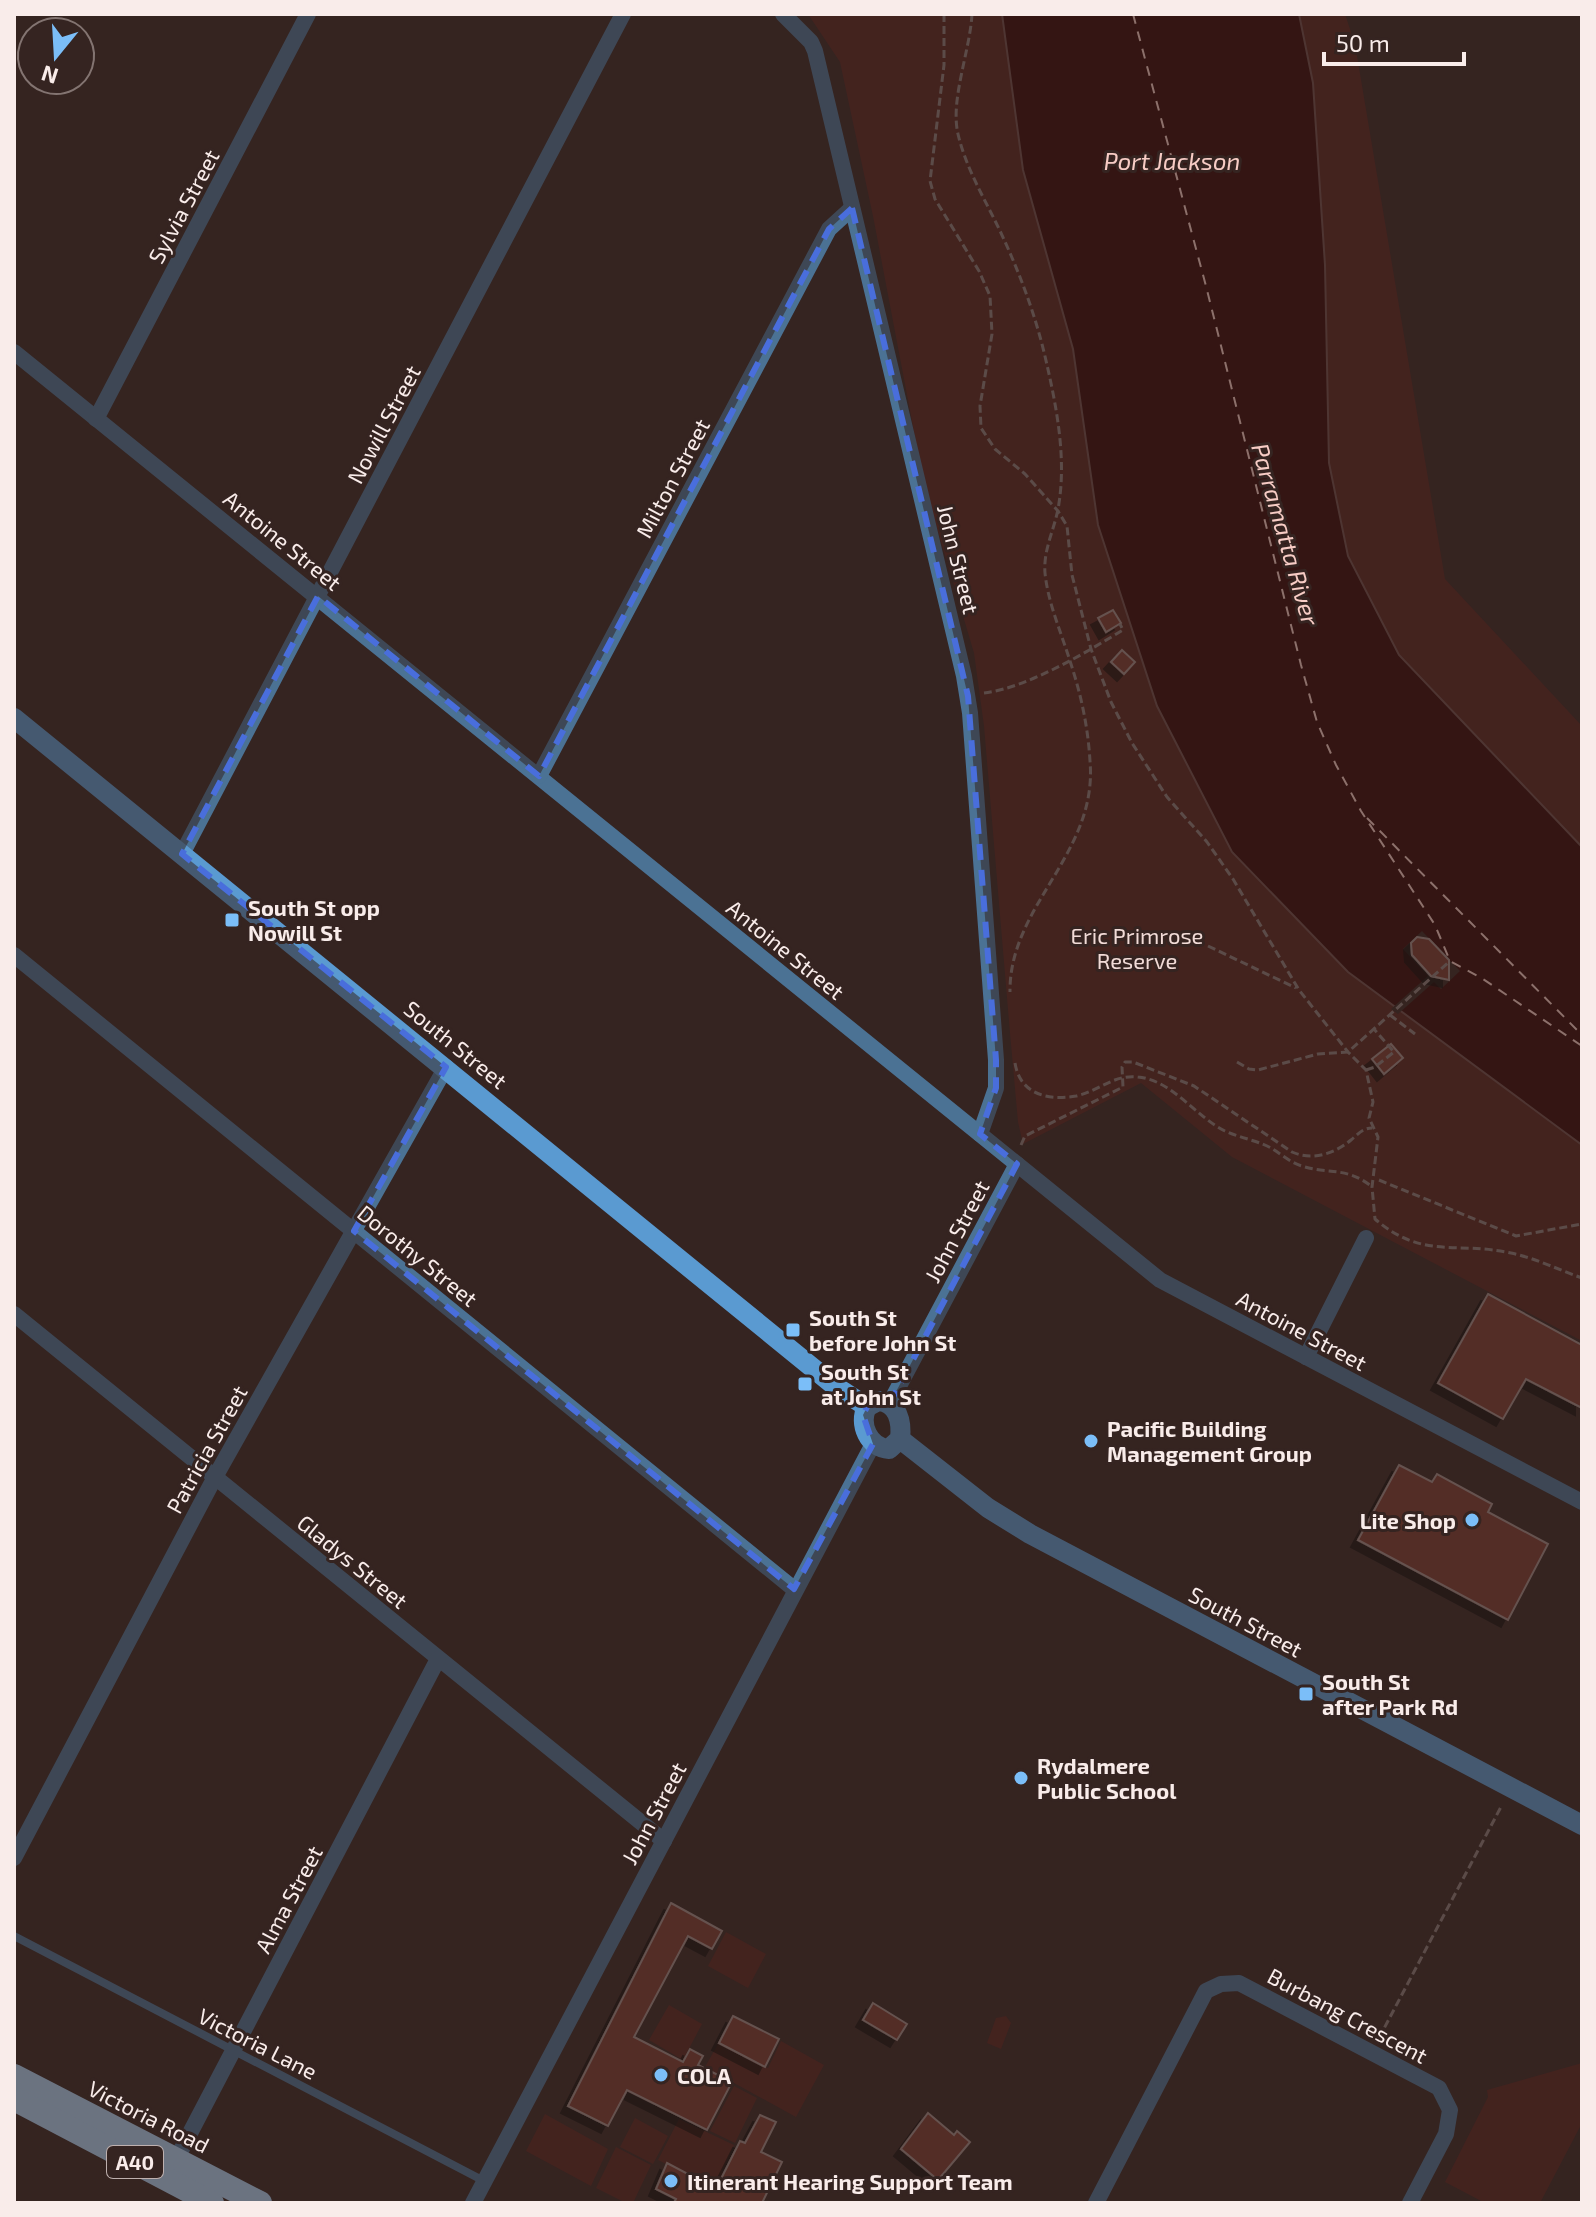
<svg xmlns="http://www.w3.org/2000/svg" width="1596" height="2217" font-family="'Exo 2',sans-serif">
	<style>
		.green { fill: #55221c }
		.water { fill: #330403; stroke: #6e4a48; stroke-width: 2 }
		.pier { fill: #352421 }
		.lines { fill: none; stroke-linecap: round; stroke-linejoin: round }
		.ferry { stroke: #f7ccc5; stroke-width: 2; stroke-dasharray: 10 8; stroke-linecap: butt }
		.building { fill: #79372f; stroke: #a08a86; stroke-width: 2; filter: url(#shadow) }
		.path { stroke: #8a7b78; stroke-width: 3; stroke-dasharray: 8 4; stroke-linecap: butt }
		.lane { stroke: #4b7294; stroke-width: 8 }
		.street { stroke: #4b7294; stroke-width: 16 }
		.secondary { stroke: #5a9ad1; stroke-width: 20 }
		.highway { stroke: #add2f4; stroke-width: 24 }
		.marked { fill: none; stroke: #496edc; stroke-width: 6; stroke-dasharray: 16 10; stroke-linejoin: round }
		.poi-dot { fill: #7bbef8; stroke: #352421; stroke-width: 3 }
		.labels { text-anchor: middle; dominant-baseline: central; stroke-width: 6; stroke-linejoin: round; paint-order: stroke }
		.shield { fill: #352421; stroke: #beb0ae; stroke-width: 2 }
		.shield-label { font-size: 20px; font-weight: bold; fill: #f9ecea }
		.street-label { font-size: 22px; fill: #f9ecea; stroke: #352421 }
		.poi-label { font-size: 22px; font-weight: bold; fill: #f9ecea; stroke: #352421; text-anchor: start }
		.park-label { font-size: 22px; fill: #f1dbd7; stroke: #352421 }
		.water-label { font-size: 24px; font-style: italic; fill: #f7ccc5; stroke: #352421 }
	</style>
	<defs>
		<filter id="shadow"><feDropShadow dx="-7" dy="7" stdDeviation="0" flood-color="#0009"/></filter>
	</defs>
	<rect width="100%" height="100%" fill="#352421"/>
	<!-- green -->
	<g class="green">
		<polygon points="808,14 1002,14 1023,170 1073,349 1098,525 1577,1142 1582,1145 1582,1341 1232,1157 1141,1083 1023,1144 1018,1122 1010,1033 984,726 974,653 924,484 873,216 840,62"/>
		<polygon points="1299,14 1345,14 1355,44 1445,579 1582,726 1582,847 1399,655 1348,556 1329,463 1313,83"/>
		<polygon points="726,1932 766,1954 748,1988 708,1966"/>
		<polygon points="669,2005 702,2024 683,2060 649,2040"/>
		<polygon points="1006,2016 1011,2023 1001,2049 987,2043 996,2018"/>
		<polygon points="781,2041 824,2065 796,2117 705,2067 718,2044 768,2068"/>
		<polygon points="1582,2063 1582,2123 1540,2203 1485,2203 1445,2182 1488,2097 1487,2090"/>
		<polygon points="734,2086 757,2098 735,2143 710,2131"/>
		<polygon points="545,2114 608,2149 591,2186 526,2151"/>
		<polygon points="635,2118 668,2136 653,2164 620,2147"/>
		<polygon points="679,2119 734,2145 722,2171 761,2193 746,2203 658,2160"/>
		<polygon points="616,2147 651,2165 633,2203 626,2203 596,2188"/>
	</g>
	<!-- water -->
	<polygon class="water" points="1002,14 1299,14 1313,83 1325,265 1329,463 1348,556 1399,655 1582,847 1582,1145 1348,972 1232,852 1157,706 1098,525 1073,349 1023,170"/>
	<!-- pier -->
	<polygon class="pier" points="1422,931 1460,971 1441,989 1434,982 1398,1014 1391,1009 1428,976 1403,949"/>
	<g class="lines">
		<!-- ferry -->
		<g class="ferry">
			<polyline points="1133,14 1206,286 1301,665 1317,722 1336,765 1361,811 1435,925 1450,961 1483,979 1582,1046"/>
			<polyline points="1367,818 1582,1035"/>
		</g>
	</g>
	<!-- building -->
	<g class="building">
		<polygon points="1113,610 1121,623 1106,632 1098,618"/>
		<polygon points="1122,650 1135,662 1124,674 1111,662"/>
		<polygon points="1417,937 1429,939 1449,960 1449,980 1431,976 1412,955 1411,943"/>
		<polygon points="1391,1044 1403,1058 1384,1074 1372,1059"/>
		<polygon points="1488,1294 1582,1345 1582,1408 1526,1379 1503,1419 1438,1383"/>
		<polygon points="1399,1465 1432,1482 1437,1474 1492,1504 1488,1512 1548,1544 1508,1620 1358,1540"/>
		<polygon points="671,1903 722,1931 712,1949 688,1936 634,2037 683,2062 690,2049 703,2056 698,2065 732,2082 707,2130 627,2090 608,2126 568,2106"/>
		<polygon points="873,2003 907,2024 897,2040 863,2020"/>
		<polygon points="733,2016 779,2039 765,2067 719,2043"/>
		<polygon points="928,2113 954,2135 957,2131 970,2142 938,2180 901,2149"/>
		<polygon points="760,2115 776,2122 761,2152 782,2162 762,2203 674,2203 676,2199 656,2189 667,2163 716,2189 740,2141 745,2143"/>
	</g>
	<g class="lines">
		<!-- path -->
		<g class="path">
			<path d="M944,14V65L930,181L935,199L979,271L990,296L992,334L980,406L981,428L995,449L1025,474L1058,511L1067,526L1072,575L1091,649L1111,702L1132,743L1167,797L1207,842L1233,879L1299,990L1348,1052L1366,1070L1373,1102L1369,1118L1378,1137L1372,1187L1375,1219C1422,1260 1457,1241 1511,1253C1535,1258 1559,1270 1582,1278"/>
			<path d="M972,14C970,51 950,100 958,134C966,169 986,201 1001,233C1021,276 1037,319 1047,365C1057,409 1066,458 1059,503C1056,527 1043,548 1045,573C1048,603 1061,632 1070,661C1081,694 1088,727 1090,761C1098,854 1009,905 1010,992"/>
			<path d="M984,693C1027,688 1085,653 1123,630L1120,624"/>
			<polyline points="1208,946 1296,988"/>
			<polyline points="1390,1015 1415,1034"/>
			<polyline points="1237,1062 1249,1069 1258,1070 1318,1054 1348,1052 1450,961"/>
			<path d="M1015,1063C1020,1094 1047,1101 1076,1096C1099,1091 1114,1074 1138,1077C1172,1080 1196,1117 1225,1131C1240,1138 1256,1140 1271,1148C1281,1154 1291,1163 1302,1166C1329,1175 1345,1166 1371,1186"/>
			<polyline points="1366,1070 1375,1067 1394,1052 1374,1029"/>
			<path d="M1021,1145L1025,1136L1123,1087L1122,1067L1125,1062H1133L1194,1086L1292,1152C1312,1161 1334,1154 1351,1140C1358,1134 1363,1128 1372,1128"/>
			<polyline points="1379,1180 1516,1236 1582,1224"/>
			<polyline points="1379,2038 1502,1805"/>
		</g>
		<!-- lane -->
		<polyline class="lane" points="14,1936 484,2181"/>
		<!-- street -->
		<g class="street">
			<polyline points="783,14 811,42 815,51 964,676 970,713 996,1060 996,1088 980,1134"/>
			<polyline points="14,352 1160,1280 1582,1502"/>
			<polyline points="96,419 308,14"/>
			<polyline points="539,776 829,229 852,208"/>
			<polyline points="182,854 623,14"/>
			<polyline points="14,955 794,1589"/>
			<polyline points="14,1314 664,1841"/>
			<polyline points="1306,1357 1366,1238"/>
			<polyline points="890,1403 1017,1164"/>
			<polyline points="14,1858 215,1477 446,1067"/>
			<polyline points="177,2158 438,1659"/>
			<polyline points="473,2203 873,1444"/>
			<polyline points="1096,2203 1206,1991 1221,1984 1239,1983 1439,2088 1450,2110 1446,2134 1410,2203"/>
		</g>
		<!-- secondary -->
		<g class="secondary">
			<polyline points="14,718 835,1386 867,1407"/>
			<path d="M878,1401C898,1402 902,1422 900,1439L889,1449C869,1448 858,1424 867,1407Z"/>
			<polyline points="900,1439 988,1508 1030,1534 1582,1825"/>
		</g>
		<!-- highway -->
		<g class="highway">
			<polyline points="14,2076 260,2203"/>
			<polyline points="14,2099 212,2203"/>
		</g>
	</g>
	<!-- marked area -->
	<path d="M0 0H1596V2217H0ZM852,208L968,696L996,1060V1088L980,1134L1017,1164L890,1403L868,1405L863,1415L873,1444L794,1589L354,1231L446,1067L182,854L318,596L539,776L829,229Z" fill="#352421" fill-opacity=".55" fill-rule="evenodd"/>
	<path class="marked" d="M852,208L968,696L996,1060V1088L980,1134L1017,1164L890,1403L868,1405L863,1415L873,1444L794,1589L354,1231L446,1067L182,854L318,596L539,776L829,229Z"/>
	<!-- markers -->
	<g class="poi-dot">
		<rect x="224" y="912" width="16" height="16" rx="4"/>
		<rect x="785" y="1322" width="16" height="16" rx="4"/>
		<rect x="797" y="1376" width="16" height="16" rx="4"/>
		<circle cx="1091" cy="1441" r="8"/>
		<circle cx="1472" cy="1520" r="8"/>
		<rect x="1298" y="1686" width="16" height="16" rx="4"/>
		<circle cx="1021" cy="1778" r="8"/>
		<circle cx="661" cy="2075" r="8"/>
		<circle cx="671" cy="2181" r="8"/>
	</g>
	<g class="labels">
		<!-- shield labels -->
		<rect class="shield" x="107" y="2146" width="56" height="32" rx="6"/>
		<g class="shield-label">
			<text x="135" y="2162">A40</text>
		</g>
		<!-- street labels -->
		<g class="street-label">
			<text transform="translate(183 206) rotate(-62)">Sylvia Street</text>
			<text transform="translate(383 424) rotate(-62)">Nowill Street</text>
			<text transform="translate(672 478) rotate(-62)">Milton Street</text>
			<text transform="translate(283 540) rotate(39)">Antoine Street</text>
			<text transform="translate(959 559) rotate(76)">John Street</text>
			<text transform="translate(786 949) rotate(39)">Antoine Street</text>
			<text transform="translate(456 1044) rotate(39)">South Street</text>
			<text transform="translate(956 1231) rotate(-62)">John Street</text>
			<text transform="translate(418 1255) rotate(39)">Dorothy Street</text>
			<text transform="translate(1302 1330) rotate(28)">Antoine Street</text>
			<text transform="translate(206 1449) rotate(-61)">Patricia Street</text>
			<text transform="translate(353 1561) rotate(39)">Gladys Street</text>
			<text transform="translate(1246 1621) rotate(28)">South Street</text>
			<text transform="translate(653 1813) rotate(-62)">John Street</text>
			<text transform="translate(288 1899) rotate(-62)">Alma Street</text>
			<text transform="translate(1348 2015) rotate(28)">Burbang Crescent</text>
			<text transform="translate(258 2043) rotate(27)">Victoria Lane</text>
			<text transform="translate(149 2116) rotate(27)">Victoria Road</text>
		</g>
		<!-- poi labels -->
		<g class="poi-label">
			<text x="248" y="907">South St opp<tspan x="248" dy="25">Nowill St</tspan></text>
			<text x="809" y="1317">South St<tspan x="809" dy="25">before John St</tspan></text>
			<text x="821" y="1371">South St<tspan x="821" dy="25">at John St</tspan></text>
			<text x="1107" y="1428">Pacific Building<tspan x="1107" dy="25">Management Group</tspan></text>
			<text x="1456" y="1520" text-anchor="end">Lite Shop</text>
			<text x="1322" y="1681">South St<tspan x="1322" dy="25">after Park Rd</tspan></text>
			<text x="1037" y="1765">Rydalmere<tspan x="1037" dy="25">Public School</tspan></text>
			<text x="677" y="2075">COLA</text>
			<text x="687" y="2181">Itinerant Hearing Support Team</text>
		</g>
		<!-- park labels -->
		<g class="park-label">
			<text x="1137" y="935">Eric Primrose<tspan x="1137" dy="25">Reserve</tspan></text>
		</g>
		<!-- water labels -->
		<g class="water-label">
			<text x="1172" y="160">Port Jackson</text>
			<text transform="translate(1286 534) rotate(74)">Parramatta River</text>
		</g>
	</g>
	<!-- border -->
	<rect width="1596" height="2217" fill="none" stroke="#f9ecea" stroke-width="32"/>
	<!-- north arrow -->
	<g transform="translate(56 56) rotate(198)"><circle r="38" fill="#352421" stroke="#837471" stroke-width="2"/>
	<path d="M0-6L14 30L0 20L-14 30Z" fill="#7bbef8"/>
	<text y="-12" font-size="22" font-weight="bold" text-anchor="middle" fill="#f9ecea">N</text>
	</g>
	<!-- scale -->
	<path d="M1324 52v12h140v-12" fill="none" stroke="#f9ecea" stroke-width="4"/>
	<text x="1336" y="52" font-size="24" fill="#f9ecea" stroke="#352421" stroke-width="6" paint-order="stroke">50 m</text>
</svg>
